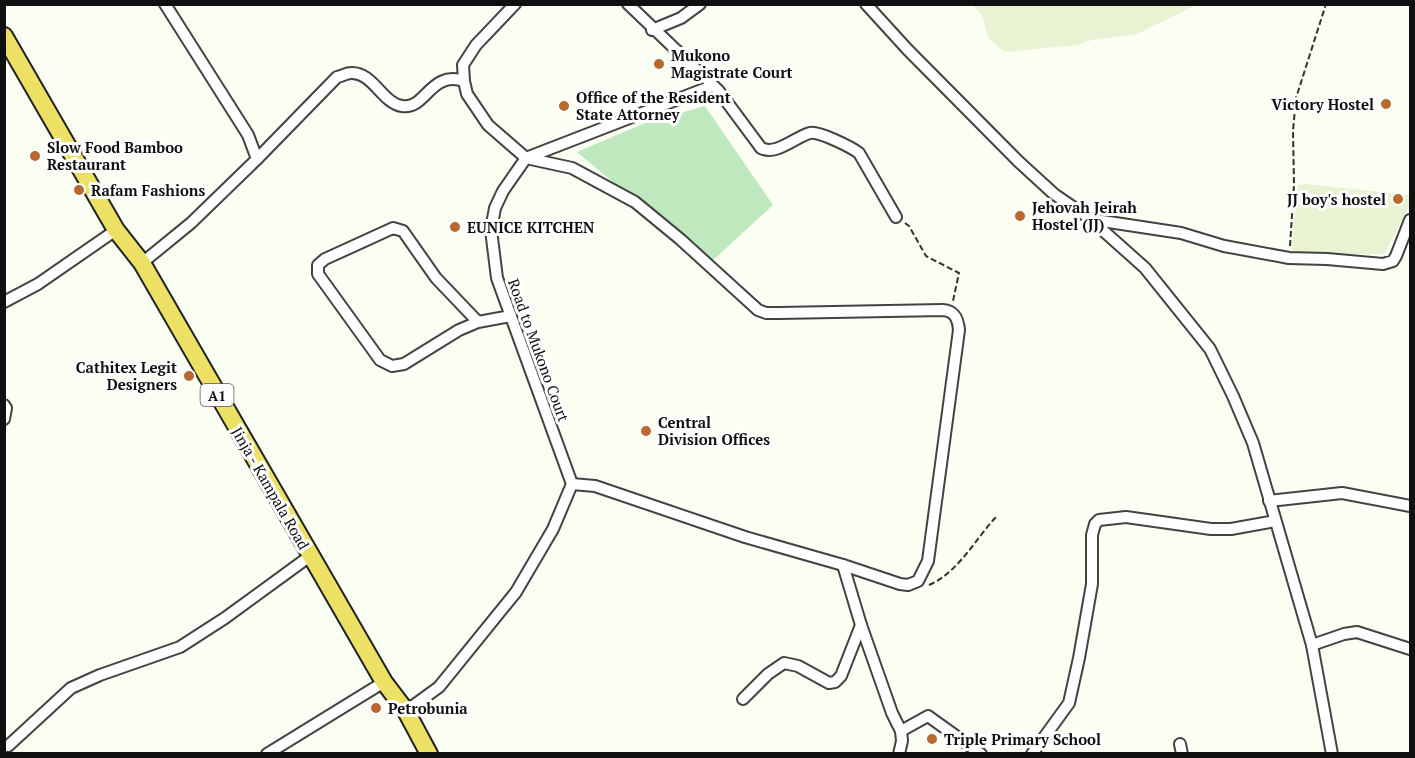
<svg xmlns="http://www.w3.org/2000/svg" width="1415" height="758" font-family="'PT Serif',serif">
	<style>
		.farmland { fill: #e8f3d4 }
		.green { fill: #c0e8be }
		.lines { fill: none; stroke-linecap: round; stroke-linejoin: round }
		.minor-casing { stroke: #434343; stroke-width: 14 }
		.highway-casing { stroke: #212121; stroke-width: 20 }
		.path { stroke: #323232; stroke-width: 2; stroke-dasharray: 6 3; stroke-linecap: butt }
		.minor { stroke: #fff; stroke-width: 10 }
		.highway { stroke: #ece164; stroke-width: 16 }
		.poi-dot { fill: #b9682f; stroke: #fff; stroke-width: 2 }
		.labels { text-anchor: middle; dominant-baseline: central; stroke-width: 6; stroke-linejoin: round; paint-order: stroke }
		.shield { fill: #fff; stroke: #585858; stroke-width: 1.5 }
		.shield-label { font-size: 14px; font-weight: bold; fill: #101010 }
		.poi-label { font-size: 15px; font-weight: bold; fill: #101010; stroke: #fff; text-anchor: start }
		.street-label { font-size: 15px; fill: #101010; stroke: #fff }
	</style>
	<rect width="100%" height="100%" fill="#fbfef3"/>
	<!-- farmland -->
	<g class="farmland">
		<polygon points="972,5 1196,5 1137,34 1092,40 1077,45 1004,52 988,37 982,15"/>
		<polygon points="1305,184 1410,195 1410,205 1384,254 1291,254 1298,185"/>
	</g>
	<!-- green -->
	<polygon class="green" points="705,106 773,205 710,263 577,152 645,123"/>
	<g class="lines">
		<defs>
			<g id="minor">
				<path d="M515,4L476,45L463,65L464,81L467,94L488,125L526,158L572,168L635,202L680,239L758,310L766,313H779L943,310C955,311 958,319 959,330L928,561L918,581L908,585L900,584L843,565L745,537L595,486L572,484"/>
				<path d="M628,4L718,90L761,148C776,156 795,137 810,133C819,131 851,147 859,153L896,217"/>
				<polyline points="866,4 907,49 1019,162 1054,194 1089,218 1145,268 1210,349 1233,396 1253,443 1312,645 1332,754"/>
				<polyline points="652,30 681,18 700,4"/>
				<path d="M257,159L337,77C342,76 347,73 351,73C373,72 382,103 402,106C426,110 430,70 464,81"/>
				<polyline points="1089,219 1181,233 1224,246 1289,258 1327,259 1383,264 1393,261 1396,256 1410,220"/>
				<polyline points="142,263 191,223 257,159 248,135 165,4"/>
				<polyline points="4,302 38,284 116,230"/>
				<polyline points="478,322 436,278 403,231 393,228 325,259 318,265 318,274 380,360 392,366 404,364 459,330 478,322 511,316"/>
				<polyline points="4,405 6,408 4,419"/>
				<polyline points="1269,501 1342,493 1410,506"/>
				<polyline points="843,565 861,625 892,713 901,731 902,741 899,754"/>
				<polyline points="1312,645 1344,634 1357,632 1410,649"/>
				<polyline points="743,699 768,674 784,663 798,666 829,683 835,682 841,676 861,625"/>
				<polyline points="406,711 439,687 516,592 553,529 572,484 497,278 491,230 495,208 503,191 526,158 712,86"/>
				<polyline points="901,731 928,716 981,754"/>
				<polyline points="1180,744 1182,754"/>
				<polyline points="8,746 71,688 100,675 180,647 225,618 310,556"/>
				<polyline points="267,754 384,682"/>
				<polyline points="1032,754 1069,703 1079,658 1092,584 1092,535 1095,524 1099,520 1126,517 1211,529 1231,529 1275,521"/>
			</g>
			<polyline id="highway" points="4,36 116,230 142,263 384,682 406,711 429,754"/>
		</defs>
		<!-- minor casing -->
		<use href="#minor" class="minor-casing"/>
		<!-- highway casing -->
		<use href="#highway" class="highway-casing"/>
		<!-- path -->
		<g class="path">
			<polyline points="905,223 909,226 926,256 959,273 953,301"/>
			<polyline points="1290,246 1294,185 1293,131 1296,98 1326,4"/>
			<path d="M929,585C959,572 975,539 997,516"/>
		</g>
		<!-- minor -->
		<use href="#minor" class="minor"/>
		<!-- highway -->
		<use href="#highway" class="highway"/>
	</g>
	<!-- markers -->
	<g class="poi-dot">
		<circle cx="659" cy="64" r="6"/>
		<circle cx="1386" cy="104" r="6"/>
		<circle cx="564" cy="106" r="6"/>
		<circle cx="35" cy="156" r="6"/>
		<circle cx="79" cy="190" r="6"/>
		<circle cx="1398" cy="199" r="6"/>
		<circle cx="1020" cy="216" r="6"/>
		<circle cx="455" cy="227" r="6"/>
		<circle cx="189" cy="376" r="6"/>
		<circle cx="646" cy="431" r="6"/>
		<circle cx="376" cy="708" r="6"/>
		<circle cx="932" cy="739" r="6"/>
	</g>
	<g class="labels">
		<!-- shield labels -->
		<rect class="shield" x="200.5" y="384" width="33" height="22" rx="4.5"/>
		<g class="shield-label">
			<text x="217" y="395">A1</text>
		</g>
		<!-- poi labels -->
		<g class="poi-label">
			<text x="671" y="55">Mukono<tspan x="671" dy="17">Magistrate Court</tspan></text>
			<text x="576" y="97">Office of the Resident<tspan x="576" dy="17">State Attorney</tspan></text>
			<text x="1374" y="104" text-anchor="end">Victory Hostel</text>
			<text x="47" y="147">Slow Food Bamboo<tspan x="47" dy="17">Restaurant</tspan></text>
			<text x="91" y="190">Rafam Fashions</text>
			<text x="1386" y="199" text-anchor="end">JJ boy's hostel</text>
			<text x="1032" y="207">Jehovah Jeirah<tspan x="1032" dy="17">Hostel (JJ)</tspan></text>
			<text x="467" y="227">EUNICE KITCHEN</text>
			<text x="177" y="367" text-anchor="end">Cathitex Legit<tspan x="177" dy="17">Designers</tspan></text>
			<text x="658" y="422">Central<tspan x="658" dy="17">Division Offices</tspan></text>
			<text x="388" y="708">Petrobunia</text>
			<text x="944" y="739">Triple Primary School</text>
		</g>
		<!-- street labels -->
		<g class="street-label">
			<text transform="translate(539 350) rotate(70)">Road to Mukono Court</text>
			<text transform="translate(271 488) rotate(60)">Jinja - Kampala Road</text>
		</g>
	</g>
	<!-- border -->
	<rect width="1415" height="758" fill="none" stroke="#101010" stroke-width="12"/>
</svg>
